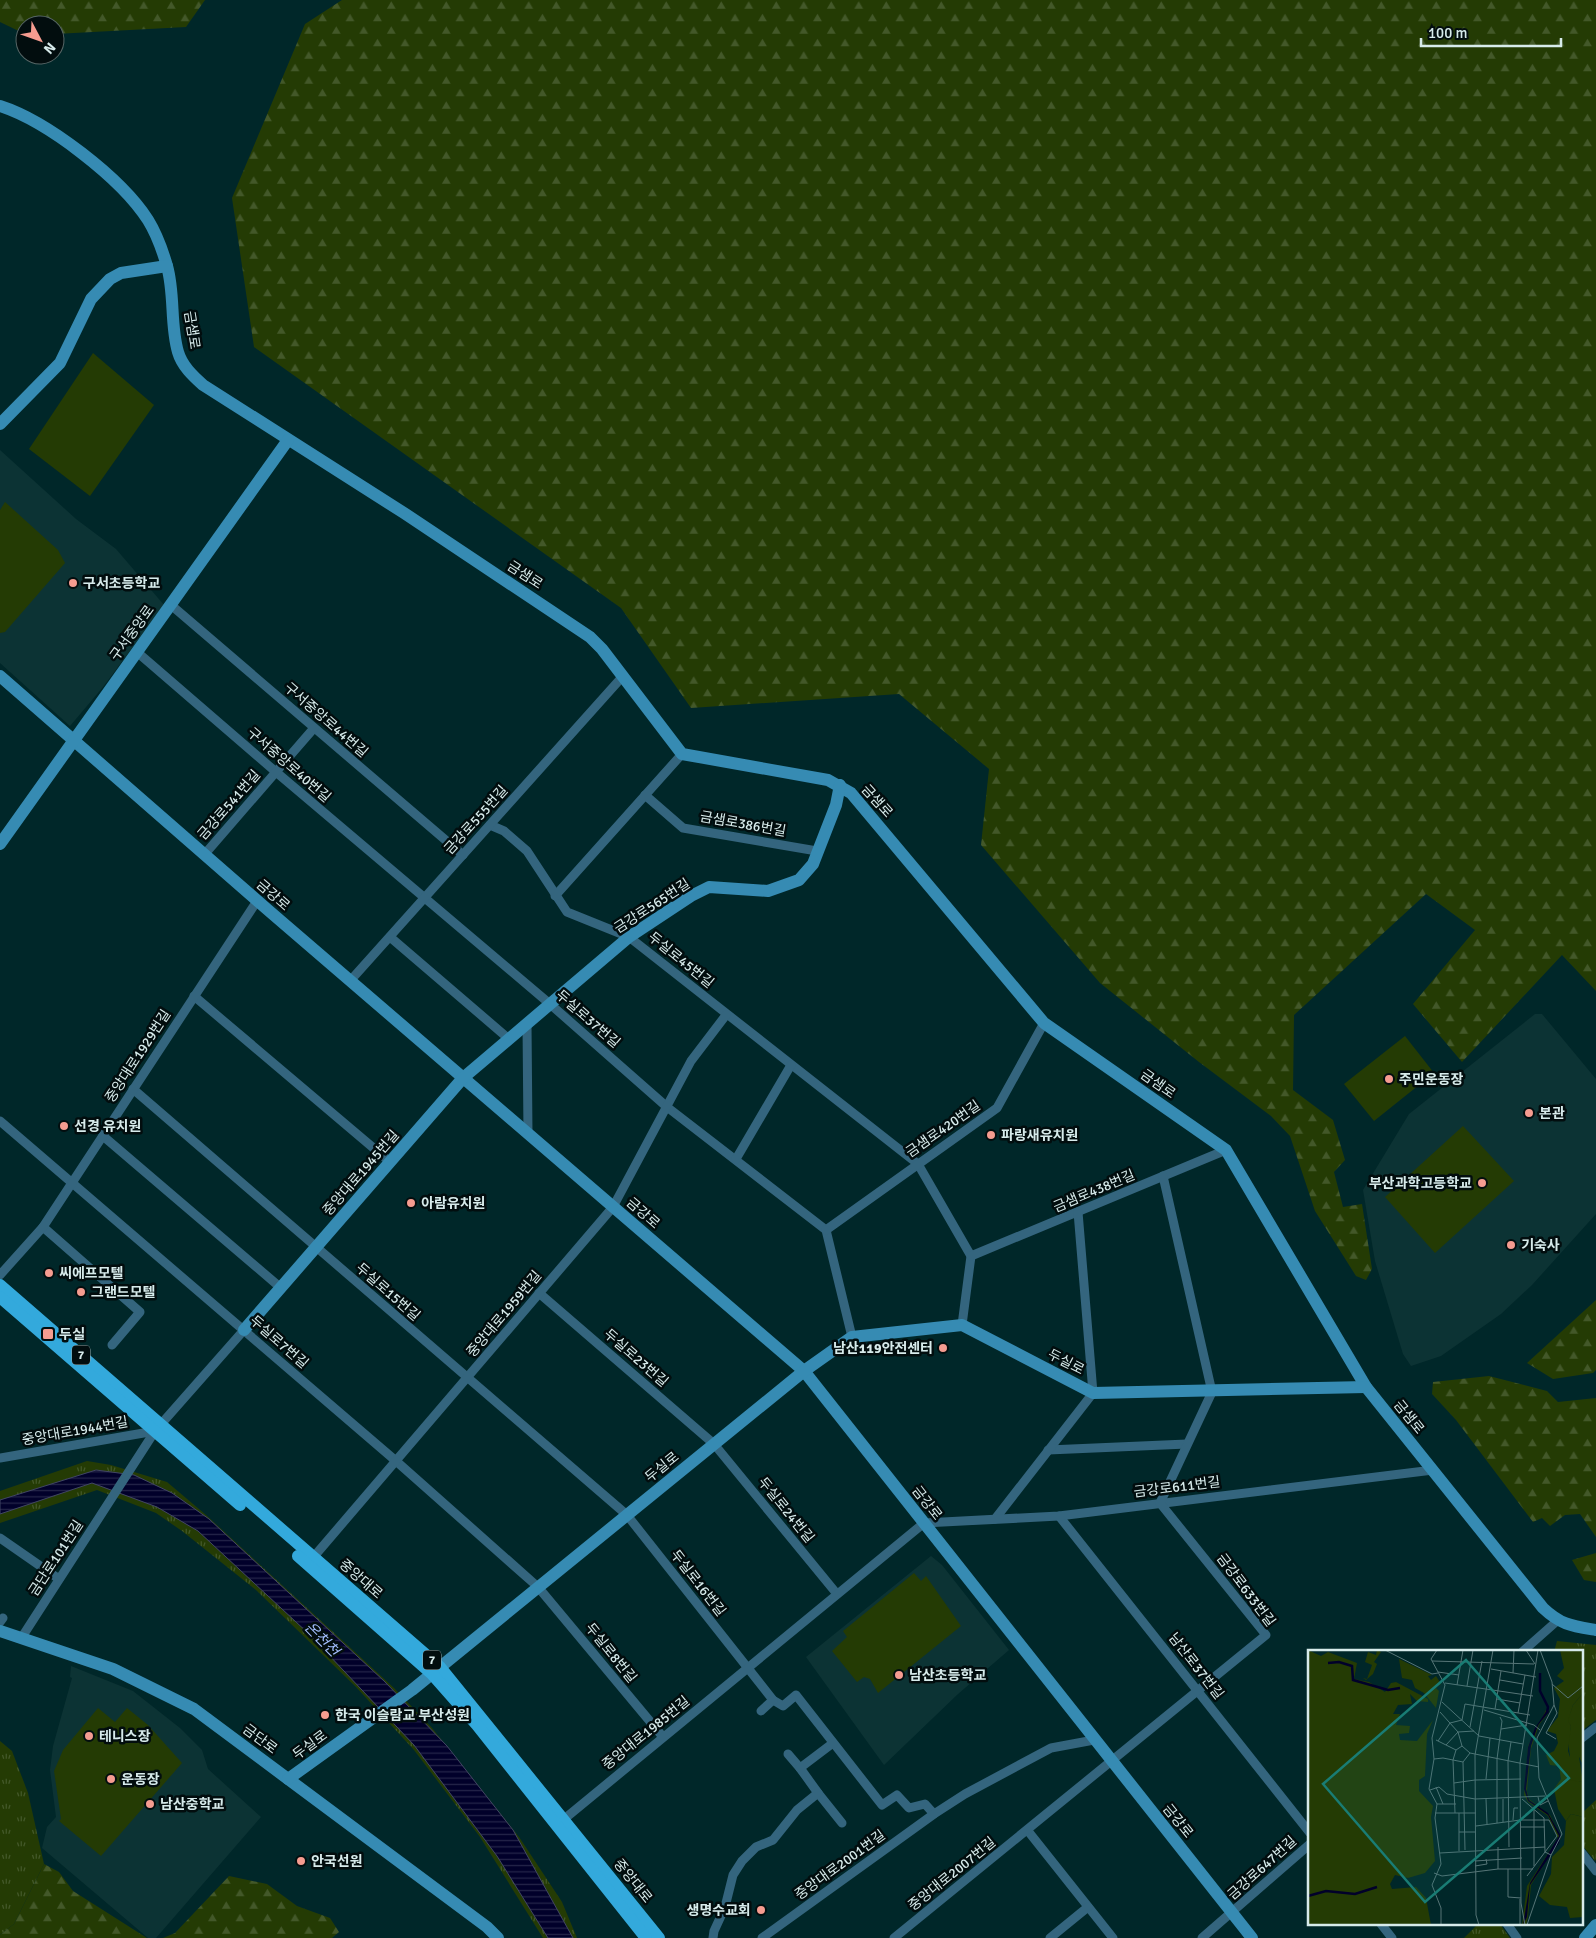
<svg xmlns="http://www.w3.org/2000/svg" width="1596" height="1938" font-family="Signika,'Noto Sans KR',sans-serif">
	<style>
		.built { fill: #0c3334 }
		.grass { fill: url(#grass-tufts) }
		.forest { fill: url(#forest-firs) }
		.pitch { fill: #243b04 }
		.water { fill: url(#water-rules); stroke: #414664 }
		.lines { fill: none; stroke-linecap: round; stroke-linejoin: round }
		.street { stroke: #34657e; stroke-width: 9 }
		.secondary { stroke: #368bb3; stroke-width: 12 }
		.primary { stroke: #33a9dc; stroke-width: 12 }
		.poi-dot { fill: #f59c90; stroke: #020d0e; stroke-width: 2 }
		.labels { text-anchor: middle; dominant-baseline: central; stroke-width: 5; stroke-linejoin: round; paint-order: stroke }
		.shield { fill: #020d0e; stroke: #97a8a9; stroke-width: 1 }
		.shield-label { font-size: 12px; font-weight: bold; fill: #d7ebeb }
		.street-label { font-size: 14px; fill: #d7ebeb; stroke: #020d0e }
		.poi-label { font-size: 14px; font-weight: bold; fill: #d7ebeb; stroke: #020d0e; text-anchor: start }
		.water-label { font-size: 15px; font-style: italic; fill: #a2bdfc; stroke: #020d0e }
		.inset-river { fill: none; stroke: #01002a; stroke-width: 2.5 }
		.inset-road { fill: none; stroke: #567577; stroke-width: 1 }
		.view { fill: #197c74; fill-opacity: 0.15; stroke: #197c74; stroke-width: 2.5 }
		.inset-edge { fill: none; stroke: #d7ebeb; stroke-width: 2.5 }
	</style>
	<defs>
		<pattern id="grass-tufts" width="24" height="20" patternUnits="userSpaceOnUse" patternTransform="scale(1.25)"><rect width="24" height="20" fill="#243b04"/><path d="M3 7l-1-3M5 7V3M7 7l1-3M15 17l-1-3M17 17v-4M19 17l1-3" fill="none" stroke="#435829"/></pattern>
		<pattern id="forest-firs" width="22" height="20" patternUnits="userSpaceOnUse" patternTransform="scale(1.25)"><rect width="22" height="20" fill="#243b04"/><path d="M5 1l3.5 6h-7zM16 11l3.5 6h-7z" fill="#435829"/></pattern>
		<pattern id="water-rules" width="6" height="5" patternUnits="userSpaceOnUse" patternTransform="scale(1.25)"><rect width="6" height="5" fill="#01002a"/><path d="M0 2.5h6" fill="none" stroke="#252549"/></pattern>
	</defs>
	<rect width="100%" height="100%" fill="#002729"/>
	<!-- built -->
	<g class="built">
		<polygon points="0,450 76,519 116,549 164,605 103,687 70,726 0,663"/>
		<polygon points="1535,1014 1542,1014 1596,1079 1596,1214 1532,1285 1501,1314 1441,1356 1411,1366 1403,1354 1375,1261 1363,1190 1409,1114"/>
		<polygon points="931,1556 942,1565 1009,1650 958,1694 884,1765 806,1657"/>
		<polygon points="71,1666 133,1691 180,1728 202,1750 208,1769 261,1817 156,1938 148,1938 42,1848 47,1827 56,1817 50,1770 53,1746 72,1678 70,1677"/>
	</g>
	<!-- grass -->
	<g class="grass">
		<polygon points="87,1461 111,1465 167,1482 206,1515 394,1688 432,1728 519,1837 562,1902 577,1938 543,1938 480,1837 414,1750 356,1687 256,1590 182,1531 156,1513 97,1490 0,1523 0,1491"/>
		<polygon points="1557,1641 1596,1645 1596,1720 1584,1729 1582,1652 1554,1652"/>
		<polygon points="0,1741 12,1751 28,1793 44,1864 14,1924 0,1935"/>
		<polygon points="1596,1800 1596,1859 1595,1861 1582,1845 1582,1813"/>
		<polygon points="1478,1924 1500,1924 1510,1938 1464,1938"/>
	</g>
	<!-- forest -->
	<g class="forest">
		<polygon points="0,0 205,0 186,27 55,34 55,25 25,25 25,34 0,22"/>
		<polygon points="342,0 1596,0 1596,991 1562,955 1462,1062 1413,1004 1475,930 1426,894 1294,1015 1293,1090 1333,1120 1345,1160 1334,1172 1343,1207 1362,1204 1372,1269 1366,1280 1356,1276 1315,1211 1290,1136 1271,1116 1199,1062 1100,983 981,845 989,769 899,694 691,708 621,608 254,347 232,198 305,24"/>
		<polygon points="1596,1300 1596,1370 1593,1373 1553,1379 1527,1363"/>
		<polygon points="1489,1376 1547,1391 1558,1402 1596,1398 1596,1537 1580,1514 1565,1515 1550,1526 1542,1518 1533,1522 1456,1420 1432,1394 1433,1382"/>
		<polygon points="1596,1553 1596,1582 1584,1580 1572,1560"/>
		<polygon points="44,1864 59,1872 73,1891 147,1938 0,1938 0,1935 14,1924"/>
		<polygon points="229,1876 267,1884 297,1906 330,1918 339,1932 332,1938 163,1938 175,1933"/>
	</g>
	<!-- pitch -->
	<g class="pitch">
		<polygon points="93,353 154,405 90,496 29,449"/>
		<polygon points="5,502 58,550 65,563 5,632 0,633 0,510"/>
		<polygon points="1405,1036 1434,1073 1374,1121 1344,1084"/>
		<polygon points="1463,1126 1514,1181 1435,1253 1385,1197"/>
		<polygon points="914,1573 921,1581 926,1576 961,1626 878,1693 870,1679 864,1677 857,1682 832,1651 847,1637 843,1631"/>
		<polygon points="98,1708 115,1722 127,1708 148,1725 182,1763 101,1856 59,1821 61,1819 54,1771 63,1750"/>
	</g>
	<!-- water -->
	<polygon class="water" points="96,1470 134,1475 172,1493 209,1519 384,1681 447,1746 513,1830 573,1938 548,1938 497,1856 414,1745 309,1634 198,1531 157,1507 92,1483 0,1514 0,1500"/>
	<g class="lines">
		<!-- street -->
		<g class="street">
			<polyline points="171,605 463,855"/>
			<polyline points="137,652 276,772 550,1004 667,1107 826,1230 852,1337"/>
			<polyline points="645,795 683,828 817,851"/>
			<polyline points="490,825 504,831 527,851 567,912 629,937 918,1164 971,1256 962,1325"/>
			<polyline points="204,855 314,728"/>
			<polyline points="555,896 682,754"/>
			<polyline points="390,937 509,1039"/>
			<polyline points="350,981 623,676"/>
			<polyline points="194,996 390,1162"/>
			<polyline points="527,1024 528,1134"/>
			<polyline points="133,1089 627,1515 773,1700 783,1706 796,1695 882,1805 897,1795 909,1808 925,1804 934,1814"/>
			<polyline points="0,1121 396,1461 538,1587 663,1737"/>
			<polyline points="103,1136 281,1288"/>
			<polyline points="736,1159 791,1065"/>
			<polyline points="43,1227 140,1312 112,1345"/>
			<polyline points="826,1230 997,1108 1044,1023"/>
			<polyline points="971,1256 1226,1150"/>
			<polyline points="0,1275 43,1227 257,901"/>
			<polyline points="539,1293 714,1444 837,1594"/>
			<polyline points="1048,1450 1187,1444"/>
			<polyline points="0,1458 155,1431"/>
			<polyline points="1059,1516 1310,1833"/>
			<polyline points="995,1519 1093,1393 1078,1212"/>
			<polyline points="0,1538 59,1579"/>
			<polyline points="311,1560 613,1207 691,1061 726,1015"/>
			<polyline points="0,1622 3,1618"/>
			<polyline points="22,1637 155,1431 244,1330"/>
			<polyline points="1522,1652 1557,1621"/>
			<polyline points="761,1711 773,1700"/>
			<polyline points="1582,1738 1596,1727"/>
			<polyline points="788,1754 800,1768"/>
			<polyline points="818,1793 842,1823"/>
			<polyline points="563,1820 924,1523 1059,1516 1433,1470"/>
			<polyline points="1028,1831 1113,1938"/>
			<polyline points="1582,1853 1596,1871"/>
			<polyline points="1381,1924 1392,1938"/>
			<polyline points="1507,1924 1517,1938"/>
			<polyline points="713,1938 714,1931 725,1907 733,1875 742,1861 756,1847 773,1840 797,1810 818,1793 800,1768 833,1743"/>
			<polyline points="762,1938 934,1814 965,1794 1051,1748 1094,1740"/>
			<polyline points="894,1938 1266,1635 1160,1503 1212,1392 1163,1176"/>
			<polyline points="1050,1938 1088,1907"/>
			<polyline points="1202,1938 1310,1844"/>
		</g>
		<!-- secondary -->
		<g class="secondary">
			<path d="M0,106C47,121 121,178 148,220C156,233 163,252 167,266C175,294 170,325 178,352C182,366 193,376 203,385L404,513L590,637L602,649L682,754L828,780L851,793L1044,1023L1226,1150L1366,1387L1543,1608C1561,1625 1572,1626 1596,1630"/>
			<polyline points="0,424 60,363 91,299 110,279 121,273 167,266"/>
			<polyline points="0,676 268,910 804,1371 1252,1938"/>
			<polyline points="0,844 288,440"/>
			<polyline points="244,1330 463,1078 629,937 691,896 709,887 768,891 799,880 813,864 836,805 840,785"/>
			<polyline points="0,1631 113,1669 194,1709 487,1927 498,1938"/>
			<polyline points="288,1779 412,1690 804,1371 852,1337 962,1325 1093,1393 1366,1387"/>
			<polyline points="1585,1938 1596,1925"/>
		</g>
		<!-- primary -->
		<g class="primary">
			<polyline points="0,1285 440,1667 659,1938"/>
			<polyline points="0,1297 240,1505"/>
			<polyline points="298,1556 432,1674 477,1725 646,1938"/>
		</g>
	</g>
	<!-- markers -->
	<g class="poi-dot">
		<circle cx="73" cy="583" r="5"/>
		<circle cx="1389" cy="1079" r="5"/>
		<circle cx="1529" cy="1113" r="5"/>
		<circle cx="64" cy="1126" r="5"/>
		<circle cx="991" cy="1135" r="5"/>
		<circle cx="1482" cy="1183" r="5"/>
		<circle cx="411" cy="1203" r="5"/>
		<circle cx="1511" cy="1245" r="5"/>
		<circle cx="49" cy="1273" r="5"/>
		<circle cx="81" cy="1292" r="5"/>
		<rect x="42" y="1328" width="12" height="12" rx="2.5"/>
		<circle cx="943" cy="1348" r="5"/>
		<circle cx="899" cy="1675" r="5"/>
		<circle cx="325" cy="1715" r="5"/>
		<circle cx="89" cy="1736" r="5"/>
		<circle cx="111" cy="1779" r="5"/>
		<circle cx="150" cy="1804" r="5"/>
		<circle cx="301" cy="1861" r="5"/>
		<circle cx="761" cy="1910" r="5"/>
	</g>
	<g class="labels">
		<!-- shield labels -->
		<g class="shield">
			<rect x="72" y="1345.5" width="18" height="19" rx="4"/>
			<rect x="423" y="1650.5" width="18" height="19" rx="4"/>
		</g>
		<g class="shield-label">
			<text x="81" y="1355">7</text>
			<text x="432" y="1660">7</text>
		</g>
		<!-- street labels -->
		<g class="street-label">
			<text transform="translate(192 330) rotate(81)">금샘로</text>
			<text transform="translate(525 575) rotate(33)">금샘로</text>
			<text transform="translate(132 633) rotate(-54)">구서중앙로</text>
			<text transform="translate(326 720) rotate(41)">구서중앙로44번길</text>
			<text transform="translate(289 765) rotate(41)">구서중앙로40번길</text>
			<text transform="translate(877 801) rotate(48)">금샘로</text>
			<text transform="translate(229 805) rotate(-49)">금강로541번길</text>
			<text transform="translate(476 820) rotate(-48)">금강로555번길</text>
			<text transform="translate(743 824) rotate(10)">금샘로386번길</text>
			<text transform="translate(273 895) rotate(41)">금강로</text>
			<text transform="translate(652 906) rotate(-33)">금강로565번길</text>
			<text transform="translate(681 960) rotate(39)">두실로45번길</text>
			<text transform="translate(588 1019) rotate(41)">두실로37번길</text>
			<text transform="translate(138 1056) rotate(-57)">중앙대로1929번길</text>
			<text transform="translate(1158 1084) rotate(35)">금샘로</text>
			<text transform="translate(943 1129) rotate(-35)">금샘로420번길</text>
			<text transform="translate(361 1173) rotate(-49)">중앙대로1945번길</text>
			<text transform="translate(1094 1191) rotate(-23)">금샘로438번길</text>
			<text transform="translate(643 1213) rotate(41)">금강로</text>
			<text transform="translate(388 1292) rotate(41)">두실로15번길</text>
			<text transform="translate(504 1314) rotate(-50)">중앙대로1959번길</text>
			<text transform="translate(279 1342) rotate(41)">두실로7번길</text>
			<text transform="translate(636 1358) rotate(41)">두실로23번길</text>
			<text transform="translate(1066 1362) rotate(27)">두실로</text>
			<text transform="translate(1409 1417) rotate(51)">금샘로</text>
			<text transform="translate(75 1431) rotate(-10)">중앙대로1944번길</text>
			<text transform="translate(662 1467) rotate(-39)">두실로</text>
			<text transform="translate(1177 1487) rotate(-7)">금강로611번길</text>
			<text transform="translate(927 1503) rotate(52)">금강로</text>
			<text transform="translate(786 1510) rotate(51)">두실로24번길</text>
			<text transform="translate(56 1558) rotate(-57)">금단로101번길</text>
			<text transform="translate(361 1579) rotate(41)">중앙대로</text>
			<text transform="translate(698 1583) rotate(52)">두실로16번길</text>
			<text transform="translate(1246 1590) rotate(53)">금강로633번길</text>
			<text transform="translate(611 1653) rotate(51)">두실로8번길</text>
			<text transform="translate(1196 1666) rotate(52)">남산로37번길</text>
			<text transform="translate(646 1733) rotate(-39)">중앙대로1985번길</text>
			<text transform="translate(260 1739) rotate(37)">금단로</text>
			<text transform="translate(310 1745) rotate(-36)">두실로</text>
			<text transform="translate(1178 1821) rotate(51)">금강로</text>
			<text transform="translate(840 1865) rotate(-36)">중앙대로2001번길</text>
			<text transform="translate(1262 1868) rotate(-42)">금강로647번길</text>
			<text transform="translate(952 1874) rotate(-39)">중앙대로2007번길</text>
			<text transform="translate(633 1881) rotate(51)">중앙대로</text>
		</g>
		<!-- poi labels -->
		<g class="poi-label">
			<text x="83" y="583">구서초등학교</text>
			<text x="1399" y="1079">주민운동장</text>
			<text x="1539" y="1113">본관</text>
			<text x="74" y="1126">선경 유치원</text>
			<text x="1001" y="1135">파랑새유치원</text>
			<text x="1472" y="1183" text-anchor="end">부산과학고등학교</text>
			<text x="421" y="1203">아람유치원</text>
			<text x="1521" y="1245">기숙사</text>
			<text x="59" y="1273">씨에프모텔</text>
			<text x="91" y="1292">그랜드모텔</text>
			<text x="59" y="1334">두실</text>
			<text x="933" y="1348" text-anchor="end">남산119안전센터</text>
			<text x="909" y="1675">남산초등학교</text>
			<text x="335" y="1715">한국 이슬람교 부산성원</text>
			<text x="99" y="1736">테니스장</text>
			<text x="121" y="1779">운동장</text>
			<text x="160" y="1804">남산중학교</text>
			<text x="311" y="1861">안국선원</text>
			<text x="751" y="1910" text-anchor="end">생명수교회</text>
		</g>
		<!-- water labels -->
		<g class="water-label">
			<text transform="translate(322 1639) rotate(45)">온천천</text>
		</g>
	</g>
	<!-- overview -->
	<g transform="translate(1308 1650)">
		<rect width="275" height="275" fill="#002729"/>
		<path d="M69,0L73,2L66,12L69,14L65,24L58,30L55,28L59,29L64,15L57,12L60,2L68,5ZM275,43V115L271,107H262L260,90L263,76L259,71L265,55ZM238,60L241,62L231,75L223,99L219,141L221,149L242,165L253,188L223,235L220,267L218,275H214L219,236L250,188L240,166L220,152L216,145L220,96ZM259,128L275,132V167L263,164L258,171L250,159L246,139L253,129Z" fill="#243b04"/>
		<path d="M0,0L13,6L20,2L49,13L46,29L61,32L77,42L83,33L88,32L120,49V52L109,51L102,44L104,54L90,55L85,64H92L88,75L102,76L101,83L91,84L92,90L109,91L125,70L119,84L117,126L111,130V141L125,156L123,167L127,211L117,223L100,228L87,225L82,234L84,239L108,237L118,248L123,275H0ZM252,0H275V43L265,55L260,71L263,76L260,101L262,107H271L275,132L253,129L251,116L242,115L238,105L246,101L250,93L248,84L239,81L250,67L252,49L246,38L256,31L249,26L256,18ZM91,9L124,25L120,26L123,30L128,26L133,34L128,38L131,41L128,58L116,43L107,38L104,30L94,28ZM263,164L275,167V267L262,268L259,257L242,255L231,246L243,224L244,207L256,195L258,171Z" fill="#243b04"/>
		<path d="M239,60L241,62L230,75L223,96L218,139L221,150L240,163L253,186L251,193L222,235L219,267L215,275L222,233L251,186L240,165L220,151L216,139L220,97L227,78Z" fill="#01002a"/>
		<path class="inset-river" d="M20,13L31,12L44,16L45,30L80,40L92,38M232,23V41L240,57L239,63M0,246L18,241L47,244L69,237"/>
		<path class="inset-road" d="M77,0L124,24L130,23M129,0L123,9L137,35L124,88L126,109L121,139L129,154L127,168L133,214L124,235L133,258V275M218,0L227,14M124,11L226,14M183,19L228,27M130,22L151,25M205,23L206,0M192,30L215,34M137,33L225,46M244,34L260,48L275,36M149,35L155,0M159,36L165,0M189,49L212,53M134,52L171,86L215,94M246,55L249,63L238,83L248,89M187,59L193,21M176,60L226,75L232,80M132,62L150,82L154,96L162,103L231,117M210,63L217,25M162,77L174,11M193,79L219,75M128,90L148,100M130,91L142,73L154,70L157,54L222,65M138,95L150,82L166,81M126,109L135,108L155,112M178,129L182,88M146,133L167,130L213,129M128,137L135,154M122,140L131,137L139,144L167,149L237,146M230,147L232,155L240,151M178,149L179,174M195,149V172M214,149L236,168L237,202L243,205M129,154H148M226,160V216M127,163H168M147,163L145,110L148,100L154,96M151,163V201M205,170L206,158H210M213,170H241L249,186L219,226M189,173V109L194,71L192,67M168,176L212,170M213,177H237M151,182H168M190,197V219M201,197L200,111L203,92M157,200L155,112L162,103M132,203L237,197M167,211L214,208M167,216L179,214L178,209M200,219V247L213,248M126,223L134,226L190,219H225M171,275L168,265L167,105L185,0M212,275V249M217,275L213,253L212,113L230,0M219,275L243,205L254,184L231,128L229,88L246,55L244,32L232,0"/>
		<path class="view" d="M158,10L261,128L117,252L15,134Z"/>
		<rect width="275" height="275" class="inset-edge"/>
	</g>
	<!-- north arrow -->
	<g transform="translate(40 40) rotate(131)"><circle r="24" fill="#020d0e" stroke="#576666"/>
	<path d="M0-4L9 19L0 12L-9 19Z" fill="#f59c90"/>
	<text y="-8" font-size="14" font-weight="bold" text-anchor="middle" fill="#d7ebeb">N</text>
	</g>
	<!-- scale -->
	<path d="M1421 38v8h140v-8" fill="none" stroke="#d7ebeb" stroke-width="2.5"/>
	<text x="1428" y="38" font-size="15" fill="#d7ebeb" stroke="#020d0e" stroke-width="4" paint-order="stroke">100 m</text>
</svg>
